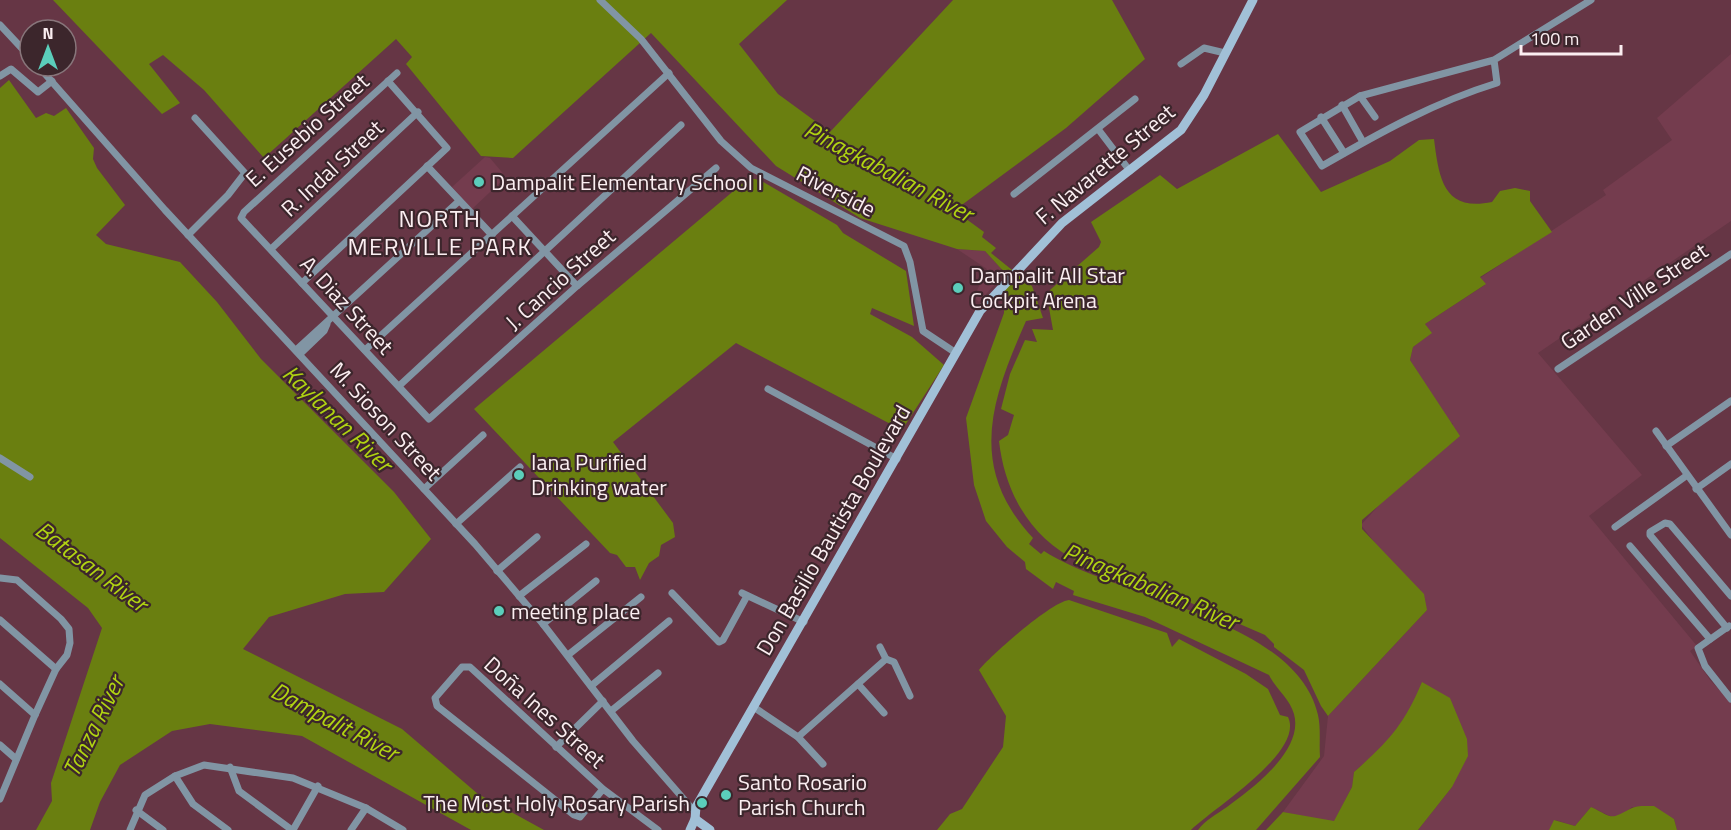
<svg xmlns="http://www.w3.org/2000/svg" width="1731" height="830" font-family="'Titillium Web',sans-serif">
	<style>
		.built { fill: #743c4e }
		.water { fill: #6a7f10 }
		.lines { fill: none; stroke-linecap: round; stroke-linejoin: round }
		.street { stroke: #8195a4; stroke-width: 7 }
		.secondary { stroke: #a1c0d7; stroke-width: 9 }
		.poi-dot { fill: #5bcebb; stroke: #3c262c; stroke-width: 2 }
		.labels { text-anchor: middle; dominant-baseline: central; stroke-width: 4.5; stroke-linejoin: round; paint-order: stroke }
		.street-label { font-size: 22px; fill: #fbeef1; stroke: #3c262c }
		.poi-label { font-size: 22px; fill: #fbeef1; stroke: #3c262c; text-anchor: start }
		.water-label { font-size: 24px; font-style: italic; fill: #b0d312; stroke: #3c262c }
		.neighbourhood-label { font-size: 24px; letter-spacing: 1.5px; fill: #fbeef1; stroke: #3c262c }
	</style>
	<rect width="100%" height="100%" fill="#663645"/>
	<!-- built -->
	<g class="built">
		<polygon points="1731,54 1731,221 1538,353 1642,475 1589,516 1697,646 1690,651 1710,680 1731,702 1731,830 1677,830 1674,819 1632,807 1620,817 1612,817 1591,807 1575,826 1555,820 1549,830 1418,830 1452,787 1408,714 1384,746 1354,772 1352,787 1334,822 1283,812 1324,756 1328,716 1427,610 1361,525 1453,424 1447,420 1410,360 1413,347 1431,333 1425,324 1485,285 1480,278 1606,195 1603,190 1672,140 1657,118"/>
		<polygon points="485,157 490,158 506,177 472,209 452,187"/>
		<polygon points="957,249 985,251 1005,273 979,302 974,297 987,269"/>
	</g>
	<!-- water -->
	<g class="water">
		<path d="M53,0H787L739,44L778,94L830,132L953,0H1112L1145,59L1066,128L959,207L958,213L984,232L982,237L996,248L991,253L1032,286L1043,318L1026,321C991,400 967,467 1033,538L1029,544L1041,554L1044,551C1116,598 1296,618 1318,715C1321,728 1319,744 1320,757L1256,830H1198C1205,820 1217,814 1227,807C1253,788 1304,750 1294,714C1290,699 1276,689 1269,675L1145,617L1073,595L1074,591L1056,582L1053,589L1026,569L1025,562L1007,547L986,521L974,485L966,418L1004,313L1005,273L985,251L957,249L860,218L776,166L651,33L513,158L481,156L406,64L412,57L396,39L264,158L204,90L163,55L149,64L180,103L162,114Z"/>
		<polygon points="9,80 36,118 46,113 54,116 66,108 94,148 93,159 97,168 125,205 96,235 106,244 180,262 217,302 261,359 394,492 431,539 384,592 345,594 269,617 243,649 402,729 478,794 544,830 471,830 302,736 210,724 172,731 120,765 100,802 90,830 36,830 52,801 51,783 102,628 88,608 0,538 0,88"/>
		<path d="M1278,134L1321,192L1390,161L1419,140L1434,139C1439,178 1443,212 1492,202L1500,191L1515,188L1530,191V201L1552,232L1480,277L1486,284L1425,324L1432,333L1413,347L1410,360L1460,436L1362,520V529L1424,594L1427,610L1328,716L1321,706L1304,670L1274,647V644L1265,635L1168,593L1169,588L1156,585L1154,588C1130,580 1102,574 1079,562C1031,538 1005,494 999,441L1008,435L1014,415L1001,409L1010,374L1025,340L1037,342L1032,329L1053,330L1047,297L1050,290L1099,247L1101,242L1091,222L1160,175L1177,189Z"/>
		<polygon points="749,178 760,180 837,225 843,233 906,271 914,326 872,308 870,314 912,337 944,365 902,430 736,343 613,442 673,523 675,537 661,545 659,556 649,563 640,580 635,567 626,567 617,555 610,553 474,409"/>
		<path d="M1069,600L1167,633L1172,647L1179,639L1246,674L1268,689L1280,715L1288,717C1305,752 1212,809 1191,830H937L950,814L962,809L1003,747L1006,716L979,670C991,655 1051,602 1069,600Z"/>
		<path d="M1422,682L1450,698L1467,739L1468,756L1452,787L1418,830H1266L1283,812L1334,821L1352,787L1354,772C1388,742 1404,725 1422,682Z"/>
		<path d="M1654,806L1674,819L1677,830H1549L1554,820L1575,826L1591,807C1614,818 1609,820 1630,809C1636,805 1647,806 1654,806Z"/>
	</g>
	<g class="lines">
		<!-- street -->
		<g class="street">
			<polyline points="600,0 641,39 721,141 751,168 904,246 910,262 923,331 956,353"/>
			<polyline points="0,25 30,57"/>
			<path d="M1494,60L1497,83C1435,102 1379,133 1322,166L1300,132L1360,96L1494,60L1591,0"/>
			<polyline points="1181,64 1204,48 1225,53"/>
			<polyline points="38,66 165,210 475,544 543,624 633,741 695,812"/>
			<polyline points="397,73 244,212 241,218 429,419 577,286 716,168"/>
			<polyline points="0,76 11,69 38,92 52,81"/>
			<polyline points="1360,96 1375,117"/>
			<polyline points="1342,105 1363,142"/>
			<polyline points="1321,117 1344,153"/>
			<polyline points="1098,129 1130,171"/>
			<polyline points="427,166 492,235"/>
			<polyline points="1014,194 1135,99"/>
			<polyline points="512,216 577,286"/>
			<polyline points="188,235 228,195 245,173 195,118"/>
			<polyline points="271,249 418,112"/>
			<polyline points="302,283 447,148 388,81"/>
			<polyline points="296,350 459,201"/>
			<polyline points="365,350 669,73"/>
			<polyline points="300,354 324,331 327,324"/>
			<polyline points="1558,369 1731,254"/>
			<polyline points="399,386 681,125"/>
			<polyline points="768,389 897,459"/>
			<polyline points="1656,431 1731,535"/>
			<polyline points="1666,446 1731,401"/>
			<polyline points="0,458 30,477"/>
			<polyline points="424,489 483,435"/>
			<polyline points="1696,489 1731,464"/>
			<polyline points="456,524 520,467"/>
			<polyline points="1615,527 1686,476"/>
			<polyline points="1630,546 1710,639"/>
			<polyline points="497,571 537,537"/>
			<polyline points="0,578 17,580 61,619 69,629 70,643 67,655 56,669 35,715 0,799"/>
			<polyline points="672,593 719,642 723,640 747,596"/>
			<polyline points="742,593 804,622"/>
			<polyline points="519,596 586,544"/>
			<polyline points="0,620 56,669"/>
			<polyline points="543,624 596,581"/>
			<polyline points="1729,626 1698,648 1705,666 1731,699"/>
			<polyline points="1727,628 1650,535 1650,532 1665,523 1670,524 1731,596"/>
			<polyline points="880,647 886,659"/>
			<polyline points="568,655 641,597"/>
			<polyline points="0,684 35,715"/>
			<polyline points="858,684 884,713"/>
			<polyline points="591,686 669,621"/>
			<polyline points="755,708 798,737 823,764"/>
			<polyline points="611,711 658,673"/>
			<polyline points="798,737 886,659 894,662 910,696"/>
			<polyline points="0,745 16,759"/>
			<polyline points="556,747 603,701"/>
			<polyline points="230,767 239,791 292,830"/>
			<polyline points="175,776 193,804 228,830"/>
			<polyline points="603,789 580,817 574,815 437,706 435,698 462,667 470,667 603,789 658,830"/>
			<polyline points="136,810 163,830"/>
			<polyline points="130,830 145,795 175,776 204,765 293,778 366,808 403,830"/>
			<polyline points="293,830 318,786"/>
			<polyline points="351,830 366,808"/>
		</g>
		<!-- secondary -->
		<g class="secondary">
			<polyline points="695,819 710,830"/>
			<polyline points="690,830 695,819 696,807 980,311 1062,223 1181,130 1204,95 1253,0"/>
		</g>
	</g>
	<!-- markers -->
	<g class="poi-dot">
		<circle cx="479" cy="182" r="6"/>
		<circle cx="958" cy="288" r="6"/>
		<circle cx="519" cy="475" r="6"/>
		<circle cx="499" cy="611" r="6"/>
		<circle cx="726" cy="795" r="6"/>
		<circle cx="702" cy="803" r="6"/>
	</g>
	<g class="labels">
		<!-- street labels -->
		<g class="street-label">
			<text transform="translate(307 130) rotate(-42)">E. Eusebio Street</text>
			<text transform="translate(1105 164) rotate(-40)">F. Navarette Street</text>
			<text transform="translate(332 168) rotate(-43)">R. Indal Street</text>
			<text transform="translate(836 191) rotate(27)">Riverside</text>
			<text transform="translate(560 279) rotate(-42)">J. Cancio Street</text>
			<text transform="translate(1634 296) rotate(-34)">Garden Ville Street</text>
			<text transform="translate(347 305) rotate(47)">A. Diaz Street</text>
			<text transform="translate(386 421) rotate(47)">M. Sioson Street</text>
			<text transform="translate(833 530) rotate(-60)">Don Basilio Bautista Boulevard</text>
			<text transform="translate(545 712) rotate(42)">Doña Ines Street</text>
		</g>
		<!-- poi labels -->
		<g class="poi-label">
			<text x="491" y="182">Dampalit Elementary School I</text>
			<text x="970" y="275">Dampalit All Star<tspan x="970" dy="25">Cockpit Arena</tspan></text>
			<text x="531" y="462">Iana Purified<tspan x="531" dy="25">Drinking water</tspan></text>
			<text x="511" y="611">meeting place</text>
			<text x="738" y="782">Santo Rosario<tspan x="738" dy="25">Parish Church</tspan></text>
			<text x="690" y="803" text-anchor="end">The Most Holy Rosary Parish</text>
		</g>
		<!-- water labels -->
		<g class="water-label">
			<text transform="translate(889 171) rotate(28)">Pinagkabalian River</text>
			<text transform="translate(338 418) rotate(44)">Kaylanan River</text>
			<text transform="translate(92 566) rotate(37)">Batasan River</text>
			<text transform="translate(1151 586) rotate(23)">Pinagkabalian River</text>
			<text transform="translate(335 721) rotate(28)">Dampalit River</text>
			<text transform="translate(93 726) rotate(-64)">Tanza River</text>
		</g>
		<!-- neighbourhood labels -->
		<g class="neighbourhood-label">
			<text x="440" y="218">NORTH<tspan x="440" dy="28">MERVILLE PARK</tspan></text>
		</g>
	</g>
	<!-- north arrow -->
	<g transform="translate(48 48)"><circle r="28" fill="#3c262c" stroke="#88767b" stroke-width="1.5"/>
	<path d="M0-4.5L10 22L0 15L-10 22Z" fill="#5bcebb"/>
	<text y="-9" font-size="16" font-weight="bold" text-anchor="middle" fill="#fbeef1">N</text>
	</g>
	<!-- scale -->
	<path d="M1521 45v9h100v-9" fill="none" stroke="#fbeef1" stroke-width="3"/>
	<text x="1530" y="45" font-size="18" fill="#fbeef1" stroke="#3c262c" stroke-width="4.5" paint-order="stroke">100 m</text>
</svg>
